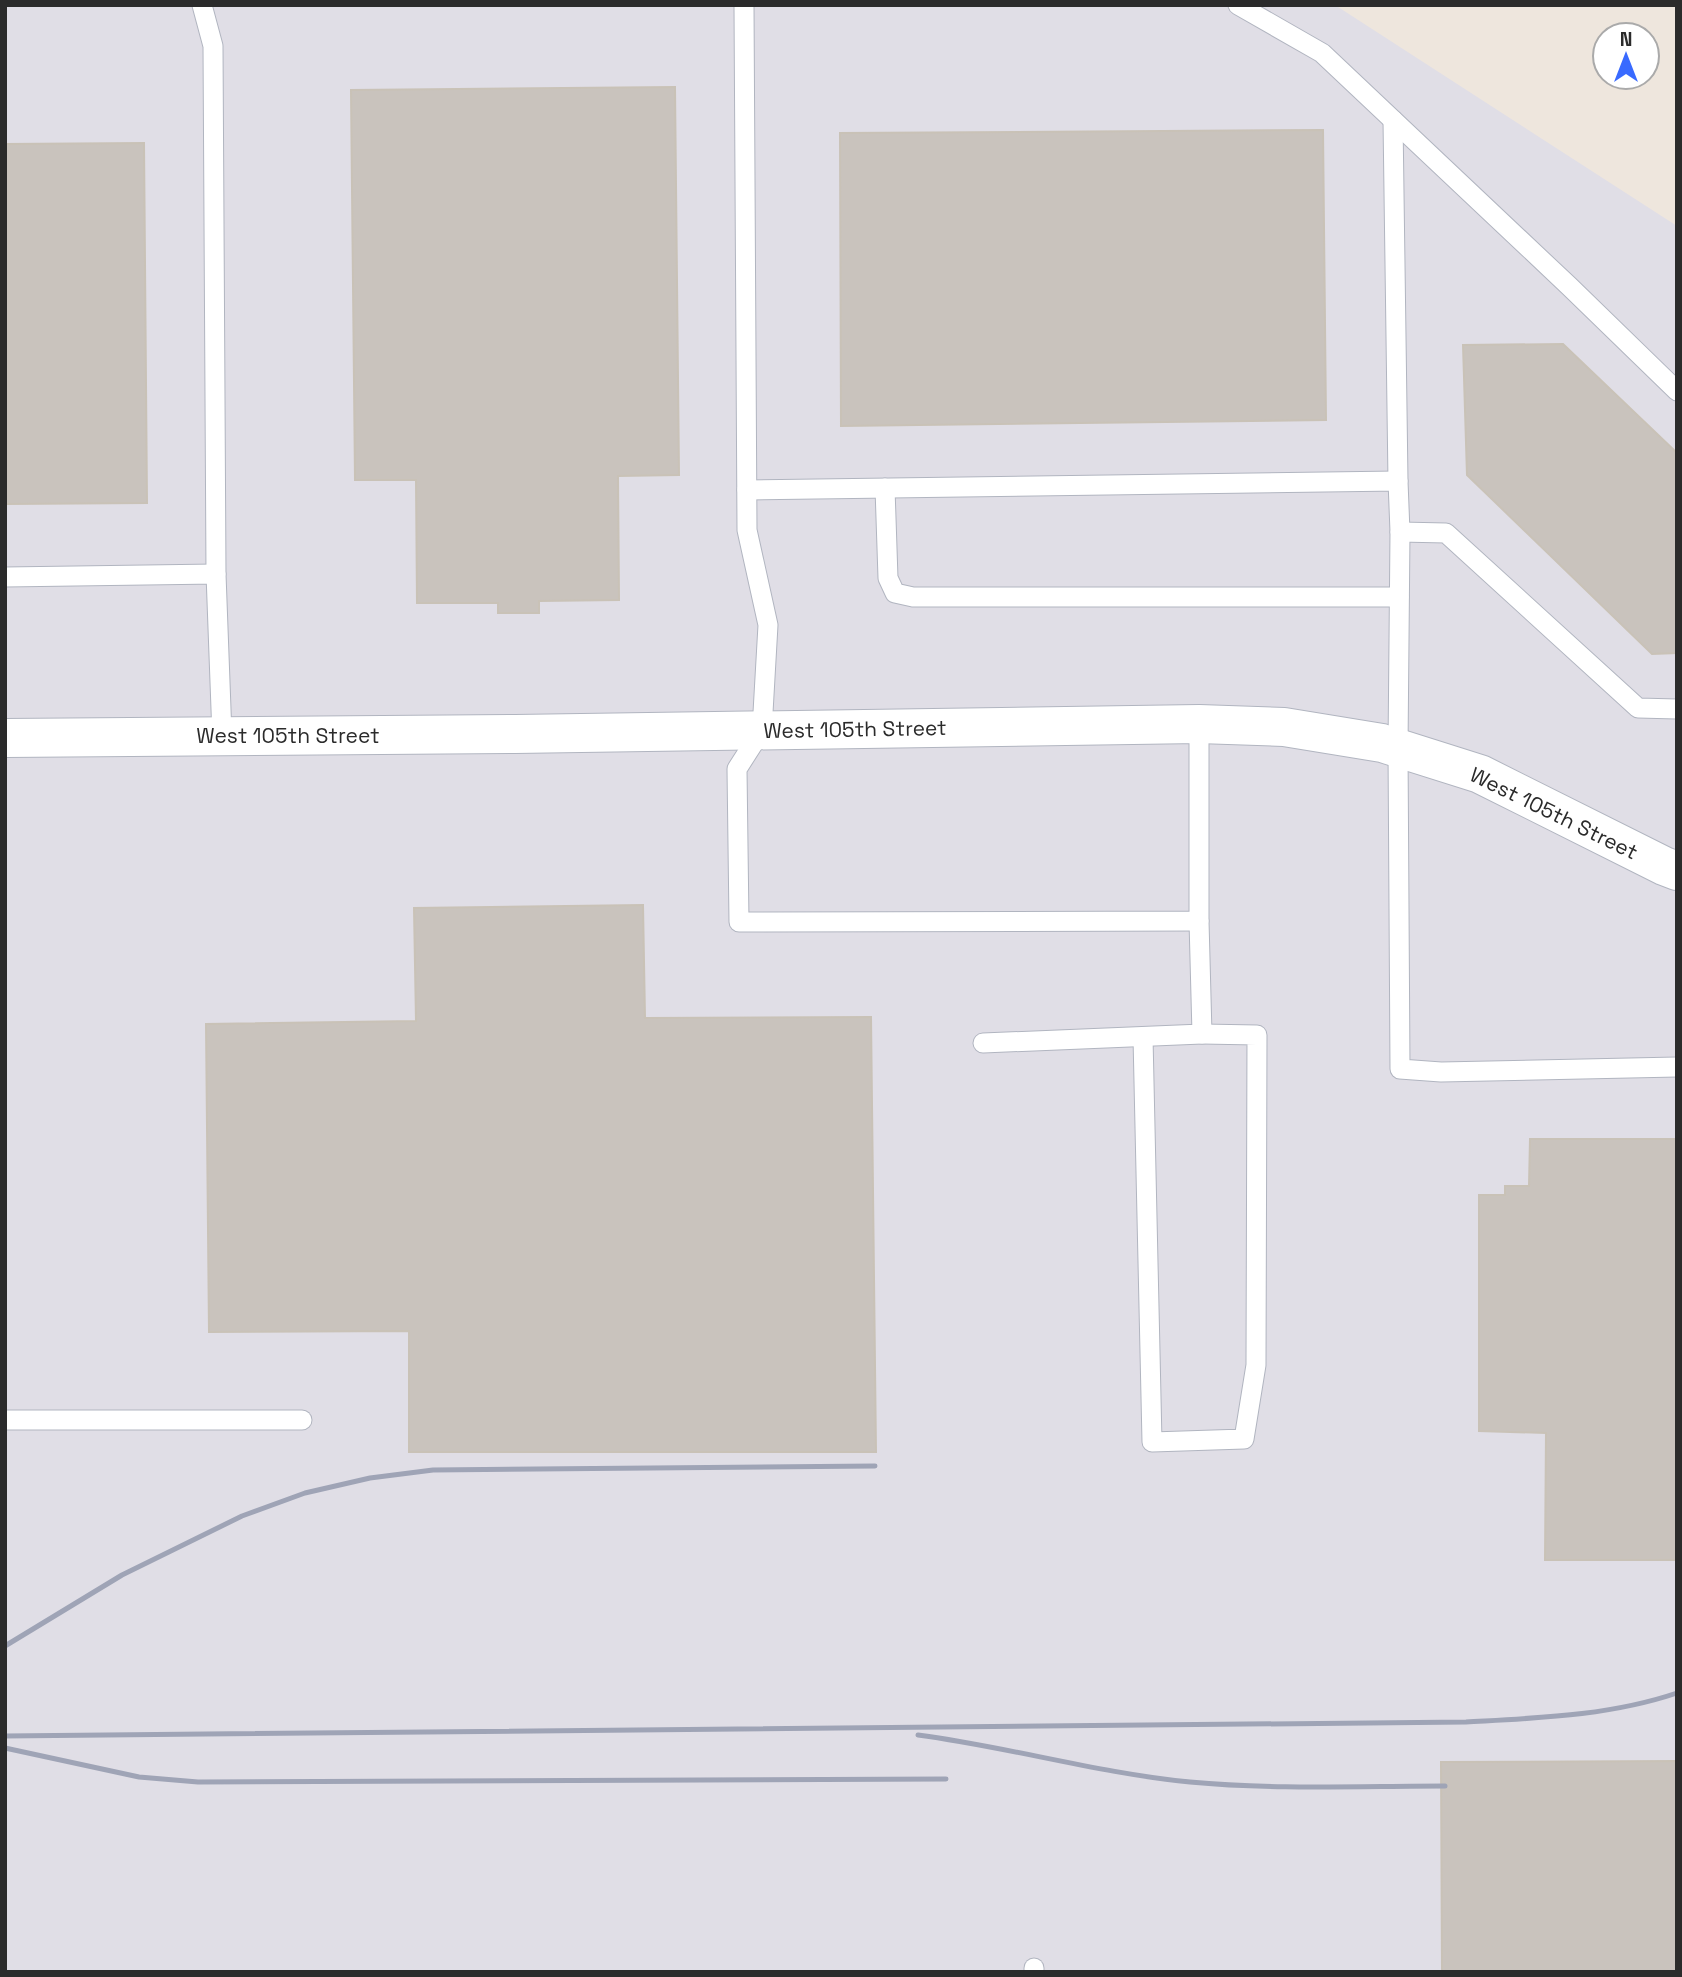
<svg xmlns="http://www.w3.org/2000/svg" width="1682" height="1977" font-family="'Space Grotesk',sans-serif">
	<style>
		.industrial { fill: #e0dee6 }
		.building { fill: #c9c3bd; stroke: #c9c2b7; stroke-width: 2 }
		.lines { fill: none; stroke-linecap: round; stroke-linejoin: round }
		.lane-casing { stroke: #b1b5c0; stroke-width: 21 }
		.secondary-casing { stroke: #b1b5c0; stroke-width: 40 }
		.lane { stroke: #fff; stroke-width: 19 }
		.secondary { stroke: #fff; stroke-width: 38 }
		.rail { stroke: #9fa4b6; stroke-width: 5 }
		.labels { text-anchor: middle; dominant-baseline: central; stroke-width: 5; stroke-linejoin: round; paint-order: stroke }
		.street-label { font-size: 21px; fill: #2b2b2b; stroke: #fff }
	</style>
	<rect width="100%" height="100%" fill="#eee6dd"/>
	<!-- industrial -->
	<polygon class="industrial" points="5,5 1335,5 1677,226 1677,1972 5,1972"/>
	<!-- building -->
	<g class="building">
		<polygon points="675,87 679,475 618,476 619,600 539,601 539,613 498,613 498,603 417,603 416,480 355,480 351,90"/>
		<polygon points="1323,130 1326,420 841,426 840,133"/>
		<polygon points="144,143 147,503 5,504 5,144"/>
		<polygon points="1563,344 1677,453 1677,653 1652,654 1467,475 1463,345"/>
		<polygon points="643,905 645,1018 871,1017 876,1452 409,1452 409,1331 209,1332 206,1024 416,1021 414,908"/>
		<polygon points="1530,1139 1677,1139 1677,1560 1545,1560 1546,1433 1479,1431 1479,1195 1505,1195 1505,1186 1529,1186"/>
		<polygon points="1677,1761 1677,1972 1442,1972 1441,1762"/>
	</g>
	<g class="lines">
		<defs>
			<g id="lane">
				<polyline points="202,5 213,46 216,574"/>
				<polyline points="744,5 747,530 768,625 762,730 737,769 739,922 1199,921 1199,724"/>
				<polyline points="1238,5 1322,53 1569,286 1677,391"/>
				<polyline points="1393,120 1398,481"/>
				<polyline points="885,488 888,578 895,593 913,597 1399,597"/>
				<polyline points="747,490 1398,481 1400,532"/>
				<polyline points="5,577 216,574 222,736"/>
				<polyline points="1677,709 1638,708 1446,533 1400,532 1398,748 1400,1069 1441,1072 1677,1067"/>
				<polyline points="1143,1037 1152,1442 1244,1439 1256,1365 1257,1035 1202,1034"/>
				<polyline points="983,1043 1202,1034 1199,921"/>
				<polyline points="5,1420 302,1420"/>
				<polyline points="1034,1968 1034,1972"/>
			</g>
			<polyline id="secondary" points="5,738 515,734 1199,724 1284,727 1382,743 1480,774 1664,866 1677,871"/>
		</defs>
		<!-- lane casing -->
		<use href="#lane" class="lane-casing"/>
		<!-- secondary casing -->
		<use href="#secondary" class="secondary-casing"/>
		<!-- lane -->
		<use href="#lane" class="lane"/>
		<!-- secondary -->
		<use href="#secondary" class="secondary"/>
		<!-- rail -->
		<g class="rail">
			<polyline points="5,1646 122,1575 242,1516 305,1493 370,1478 433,1470 875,1466"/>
			<path d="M918,1735C1009,1747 1098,1773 1190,1782C1274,1790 1361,1786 1445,1786"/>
			<path d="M5,1736L1466,1722C1537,1718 1609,1716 1677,1693"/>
			<polyline points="5,1748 139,1777 198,1782 946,1779"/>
		</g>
	</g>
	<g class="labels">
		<!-- street labels -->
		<g class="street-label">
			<text transform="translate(855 729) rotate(-1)">West 105th Street</text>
			<text x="288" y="735">West 105th Street</text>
			<text transform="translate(1554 813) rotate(26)">West 105th Street</text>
		</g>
	</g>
	<!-- border -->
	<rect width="1682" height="1977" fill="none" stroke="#2b2b2b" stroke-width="14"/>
	<!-- north arrow -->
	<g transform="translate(1626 56)"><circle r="33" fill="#ffffff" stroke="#aaaaaa" stroke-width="2"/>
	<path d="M0-5L12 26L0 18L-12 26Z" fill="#396aff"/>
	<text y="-10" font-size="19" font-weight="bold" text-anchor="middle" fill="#2b2b2b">N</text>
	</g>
</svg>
